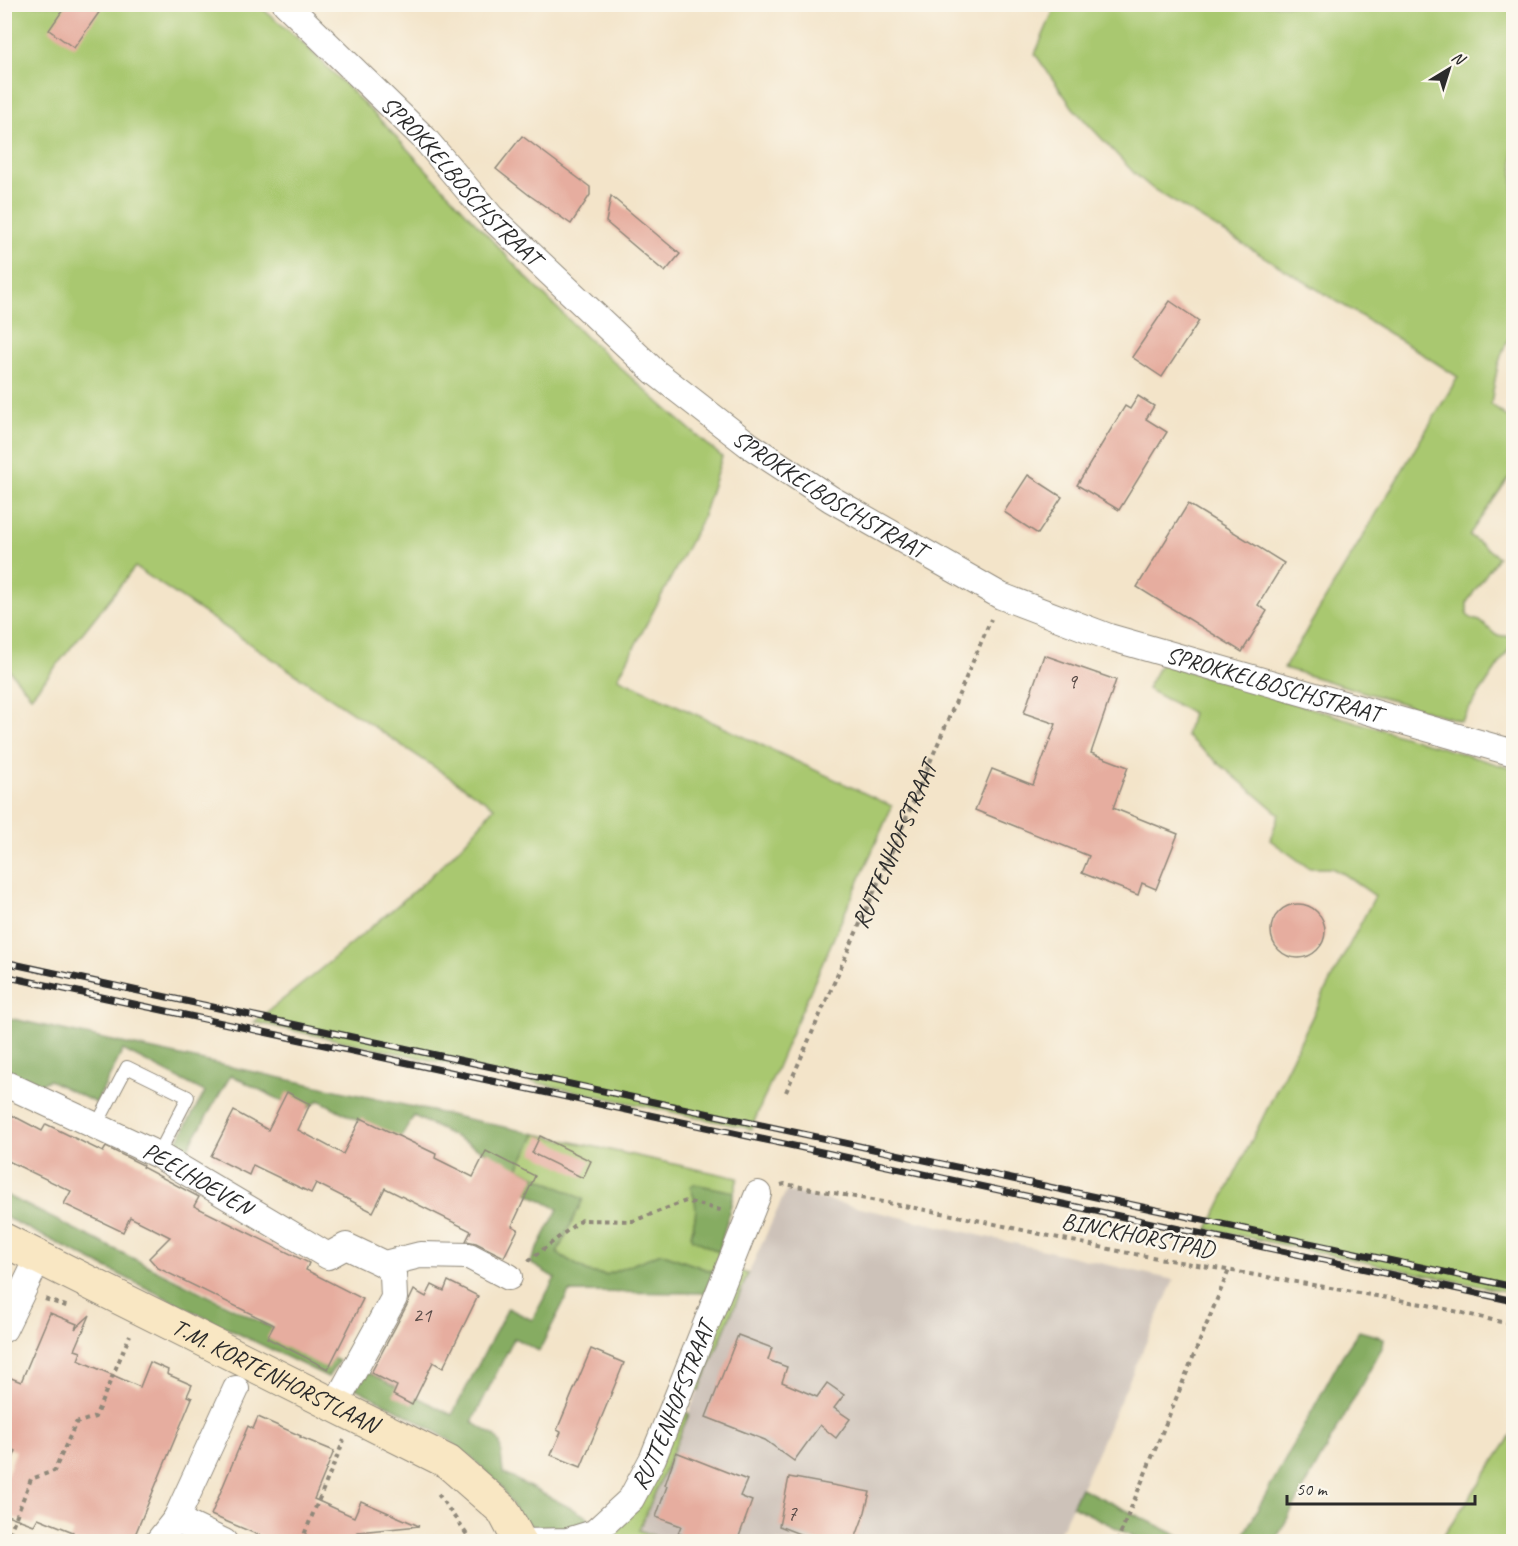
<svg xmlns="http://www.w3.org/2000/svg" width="1518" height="1546" font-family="Caveat,sans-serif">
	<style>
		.industrial { fill: #cdc2b9 }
		.green { fill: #a9c870; stroke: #6a7a4e; stroke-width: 1.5 }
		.forest { fill: #86ac62; stroke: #586c46; stroke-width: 1.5 }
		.building { fill: #e6ad9f }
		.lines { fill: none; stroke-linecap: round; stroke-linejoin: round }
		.lane-casing { stroke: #8f887a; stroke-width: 14 }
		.street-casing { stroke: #8f887a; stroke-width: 28 }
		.secondary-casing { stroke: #8f887a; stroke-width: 35 }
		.path { stroke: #8f887a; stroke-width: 4; stroke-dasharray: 4.5 4.5; stroke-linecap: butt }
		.lane { stroke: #fff; stroke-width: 12 }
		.street { stroke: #fff; stroke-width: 26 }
		.secondary { stroke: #f9e7c3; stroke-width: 33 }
		.rail-casing { stroke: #2b2b2b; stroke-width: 7 }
		.rail { stroke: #fbf7ec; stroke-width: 4.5; stroke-dasharray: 14; stroke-linecap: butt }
		.labels { text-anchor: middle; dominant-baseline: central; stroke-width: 5; stroke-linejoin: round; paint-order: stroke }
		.number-label { font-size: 21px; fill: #5a4c48 }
		.street-label { font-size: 24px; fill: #2b2b2b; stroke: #fbf7ec }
	</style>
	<rect width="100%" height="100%" fill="#fbf7ec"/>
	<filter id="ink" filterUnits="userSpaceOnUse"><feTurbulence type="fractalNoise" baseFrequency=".0167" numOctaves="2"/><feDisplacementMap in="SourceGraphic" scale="12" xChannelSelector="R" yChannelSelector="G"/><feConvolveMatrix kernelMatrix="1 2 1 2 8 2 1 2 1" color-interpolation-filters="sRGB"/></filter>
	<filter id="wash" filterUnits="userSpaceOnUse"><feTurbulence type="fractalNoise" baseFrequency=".008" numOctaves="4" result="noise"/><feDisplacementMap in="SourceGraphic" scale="24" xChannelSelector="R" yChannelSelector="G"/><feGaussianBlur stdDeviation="1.35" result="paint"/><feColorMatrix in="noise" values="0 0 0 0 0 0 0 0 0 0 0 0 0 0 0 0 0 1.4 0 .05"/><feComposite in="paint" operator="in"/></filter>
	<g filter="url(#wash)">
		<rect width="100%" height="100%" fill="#f3e4c9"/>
		<!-- industrial -->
		<polygon class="industrial" points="786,1191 1174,1280 1081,1488 1055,1541 667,1542 638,1531 748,1274"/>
		<!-- green -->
		<g class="green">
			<path d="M4,5H258L301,41L386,126L526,277L586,337L664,407L722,457L702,519L618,678L892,806L789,1039L751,1129L254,1022C293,992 331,961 369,929C413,893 459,854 494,807L135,567L49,675L31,696L5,665Z"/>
			<path d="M1056,5H1513V332C1498,353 1495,379 1491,404L1513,422V472L1469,535L1498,557L1467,602V615L1472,619L1480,621L1496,635L1512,637V645L1461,721L1284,668L1458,377L1410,346L1153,189L1135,174L1073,108L1035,54Z"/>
			<polygon points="1161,663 1513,769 1513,1293 1208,1229 1323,995 1375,896 1344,874 1331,868 1309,868 1270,840 1279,814 1186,736 1192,713 1147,689"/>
			<polygon points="536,1134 738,1178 734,1192 694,1184 697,1206 692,1235 694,1239 719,1252 713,1272 661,1253 607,1275 588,1272 557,1253 583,1199 518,1168"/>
			<polygon points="733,1269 748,1274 699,1391 681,1382"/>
			<polygon points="671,1406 689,1414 639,1530 667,1541 611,1542"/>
			<polygon points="1513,1433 1513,1541 1440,1541"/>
		</g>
		<!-- forest -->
		<g class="forest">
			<polygon points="4,1017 536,1134 518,1168 583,1199 557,1253 588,1272 606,1275 661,1253 713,1272 705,1293 569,1292 539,1351 514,1338 472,1422 495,1436 500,1443 503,1473 588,1517 590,1524 553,1537 532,1526 518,1515 500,1485 478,1464 448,1439 409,1416 351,1386 360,1368 452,1415 508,1308 532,1320 555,1278 530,1263 558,1209 488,1172 495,1157 414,1116 398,1142 319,1100 303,1112 231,1075 185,1153 174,1147 205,1092 123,1050 96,1103 49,1080 38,1085 5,1068"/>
			<path d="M694,1184L734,1192L719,1252L693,1239L691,1235C696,1216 699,1205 690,1187Z"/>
			<polygon points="4,1194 339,1361 328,1377 206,1318 5,1217"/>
			<polygon points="1359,1331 1384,1338 1383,1346 1275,1541 1246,1541 1241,1539 1290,1451 1342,1356"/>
			<polygon points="1081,1488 1189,1541 1143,1541 1072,1506"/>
		</g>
		<g id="blocks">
			<!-- building -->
			<g class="building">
				<polygon points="67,4 105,4 74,48 49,30"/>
				<polygon points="522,136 590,187 590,195 571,224 529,195 496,169"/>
				<polygon points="611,196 680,254 665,272 606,222"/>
				<polygon points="1170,301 1199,321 1162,377 1132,357"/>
				<polygon points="1138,396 1154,406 1146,419 1167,432 1119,510 1077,485 1125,406 1130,409"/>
				<polygon points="1028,475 1062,497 1038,534 1004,512"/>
				<polygon points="1188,504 1284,563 1258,605 1267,611 1242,652 1137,587"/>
				<polygon points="1044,655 1116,680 1091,753 1128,767 1113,808 1178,834 1156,889 1142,883 1138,895 1082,873 1089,856 975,810 992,769 1033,785 1056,724 1024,713"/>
				<circle cx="1298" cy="931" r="27"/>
				<polygon points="287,1092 310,1104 298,1130 343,1154 361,1118 436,1154 435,1158 473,1177 486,1151 535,1176 512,1226 518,1229 504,1257 476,1243 466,1241 471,1231 385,1188 373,1212 316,1183 311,1193 253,1165 249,1175 211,1156 234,1111 268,1130"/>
				<polygon points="4,1111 42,1131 46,1124 103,1152 106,1147 143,1165 142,1167 199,1197 194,1206 309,1263 306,1270 363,1299 328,1369 267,1338 274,1325 158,1268 149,1258 170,1237 130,1217 123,1232 64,1204 71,1191 4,1159"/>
				<polygon points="540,1136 591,1161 583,1178 532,1153"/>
				<polygon points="448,1281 478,1296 443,1368 433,1362 412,1405 393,1395 397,1386 371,1373 407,1305 414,1290 426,1297 432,1285 444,1291"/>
				<polygon points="50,1313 77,1324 75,1329 90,1315 75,1350 81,1352 78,1360 140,1387 150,1362 168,1370 167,1374 192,1385 187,1396 192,1398 132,1542 69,1542 73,1532 38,1518 34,1525 4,1514 4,1482 16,1451 4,1446 4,1375 21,1382"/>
				<polygon points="738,1335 772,1348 768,1360 787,1367 782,1382 817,1397 827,1383 844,1395 834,1408 850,1419 836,1438 820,1425 794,1461 765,1440 706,1417"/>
				<polygon points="591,1349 624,1363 581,1467 551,1455 561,1432 557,1430"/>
				<polygon points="258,1417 301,1436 300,1437 334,1451 314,1499 354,1517 361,1501 419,1526 358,1532 379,1542 275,1542 211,1515 248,1426 253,1429"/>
				<polygon points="676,1452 747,1480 740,1496 752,1501 737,1542 701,1542 678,1533 681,1526 656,1517 667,1486 665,1485"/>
				<polygon points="789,1477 870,1492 865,1512 854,1542 820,1542 779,1526"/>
			</g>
		</g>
	</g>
	<g filter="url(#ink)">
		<use href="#blocks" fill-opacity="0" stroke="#8f887a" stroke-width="1.5"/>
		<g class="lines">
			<defs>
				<polyline id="lane" points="96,1126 127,1067 188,1097 158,1155"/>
				<g id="street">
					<path id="s2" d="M286,4L424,138L491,217L655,372L749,445L831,499L1001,596L1109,637L1514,753"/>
					<path id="s3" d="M4,1083L158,1155L328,1256L346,1246L384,1264L420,1255L469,1256L509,1277"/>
					<polyline points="4,1329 39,1257"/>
					<polyline points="335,1405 394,1298 393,1274 384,1264"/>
					<polyline points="176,1519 224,1542"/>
					<polyline points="158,1542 176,1519 236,1389"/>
					<path id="s4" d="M522,1542L568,1541L594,1533L631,1499L653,1458L758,1194"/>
				</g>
				<g id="secondary">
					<path id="s5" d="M4,1240L448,1462L503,1510L520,1542"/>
				</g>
			</defs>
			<!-- lane casing -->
			<use href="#lane" class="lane-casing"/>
			<!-- street casing -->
			<use href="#street" class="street-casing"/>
			<!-- secondary casing -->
			<use href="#secondary" class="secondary-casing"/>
			<!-- path -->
			<g class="path">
				<path id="s1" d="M786,1092L902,828L991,619"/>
				<polyline points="781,1185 785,1184 958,1216 1123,1252 1428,1305 1514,1325"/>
				<polyline points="528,1261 581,1220 633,1221 686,1201 724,1211"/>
				<polyline points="45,1299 69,1307"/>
				<polyline points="438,1494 470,1539 486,1540"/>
				<polyline points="6,1542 31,1479 54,1471 76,1423 95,1417 130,1335"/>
				<polyline points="301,1542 344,1440"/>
				<polyline points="1117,1542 1229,1270"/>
			</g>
			<!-- lane -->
			<use href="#lane" class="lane"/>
			<!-- street -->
			<use href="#street" class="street"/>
			<!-- secondary -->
			<use href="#secondary" class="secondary"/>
			<defs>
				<g id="rail">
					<polyline points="4,962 1514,1287"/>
					<polyline points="4,976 1514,1301"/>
				</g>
			</defs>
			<!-- rail casing -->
			<use href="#rail" class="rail-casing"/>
			<!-- rail -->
			<use href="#rail" class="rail"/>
		</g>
	</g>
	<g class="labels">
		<!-- number labels -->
		<g class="number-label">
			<text x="1072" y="681">9</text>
			<text x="422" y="1315">21</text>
			<text x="792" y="1513">7</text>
		</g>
		<!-- street labels -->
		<g class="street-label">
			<text stroke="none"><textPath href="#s2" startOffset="249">SPROKKELBOSCHSTRAAT</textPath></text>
			<text stroke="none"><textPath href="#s2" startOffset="735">SPROKKELBOSCHSTRAAT</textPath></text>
			<text stroke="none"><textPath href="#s2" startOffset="1221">SPROKKELBOSCHSTRAAT</textPath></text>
			<text stroke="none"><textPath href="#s1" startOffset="270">RUTTENHOFSTRAAT</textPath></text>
			<text stroke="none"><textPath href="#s3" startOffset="216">PEELHOEVEN</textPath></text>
			<text transform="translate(1138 1235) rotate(11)">BINCKHORSTPAD</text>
			<text stroke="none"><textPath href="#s5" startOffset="303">T.M. KORTENHORSTLAAN</textPath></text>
			<text stroke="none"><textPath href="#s4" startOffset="226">RUTTENHOFSTRAAT</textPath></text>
		</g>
	</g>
	<!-- margin -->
	<rect width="1518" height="1546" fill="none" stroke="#fbf7ec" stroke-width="24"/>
	<!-- north arrow -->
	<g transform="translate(1449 69) rotate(38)" stroke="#fbf7ec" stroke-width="4.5" paint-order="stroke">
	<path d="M0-4.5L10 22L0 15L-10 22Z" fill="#2b2b2b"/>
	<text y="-9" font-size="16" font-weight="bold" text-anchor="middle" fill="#2b2b2b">N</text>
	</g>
	<!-- scale -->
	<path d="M1287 1495v9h188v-9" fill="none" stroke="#2b2b2b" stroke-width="3"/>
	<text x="1296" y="1495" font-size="18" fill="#2b2b2b" stroke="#fbf7ec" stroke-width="4.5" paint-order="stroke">50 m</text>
</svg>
